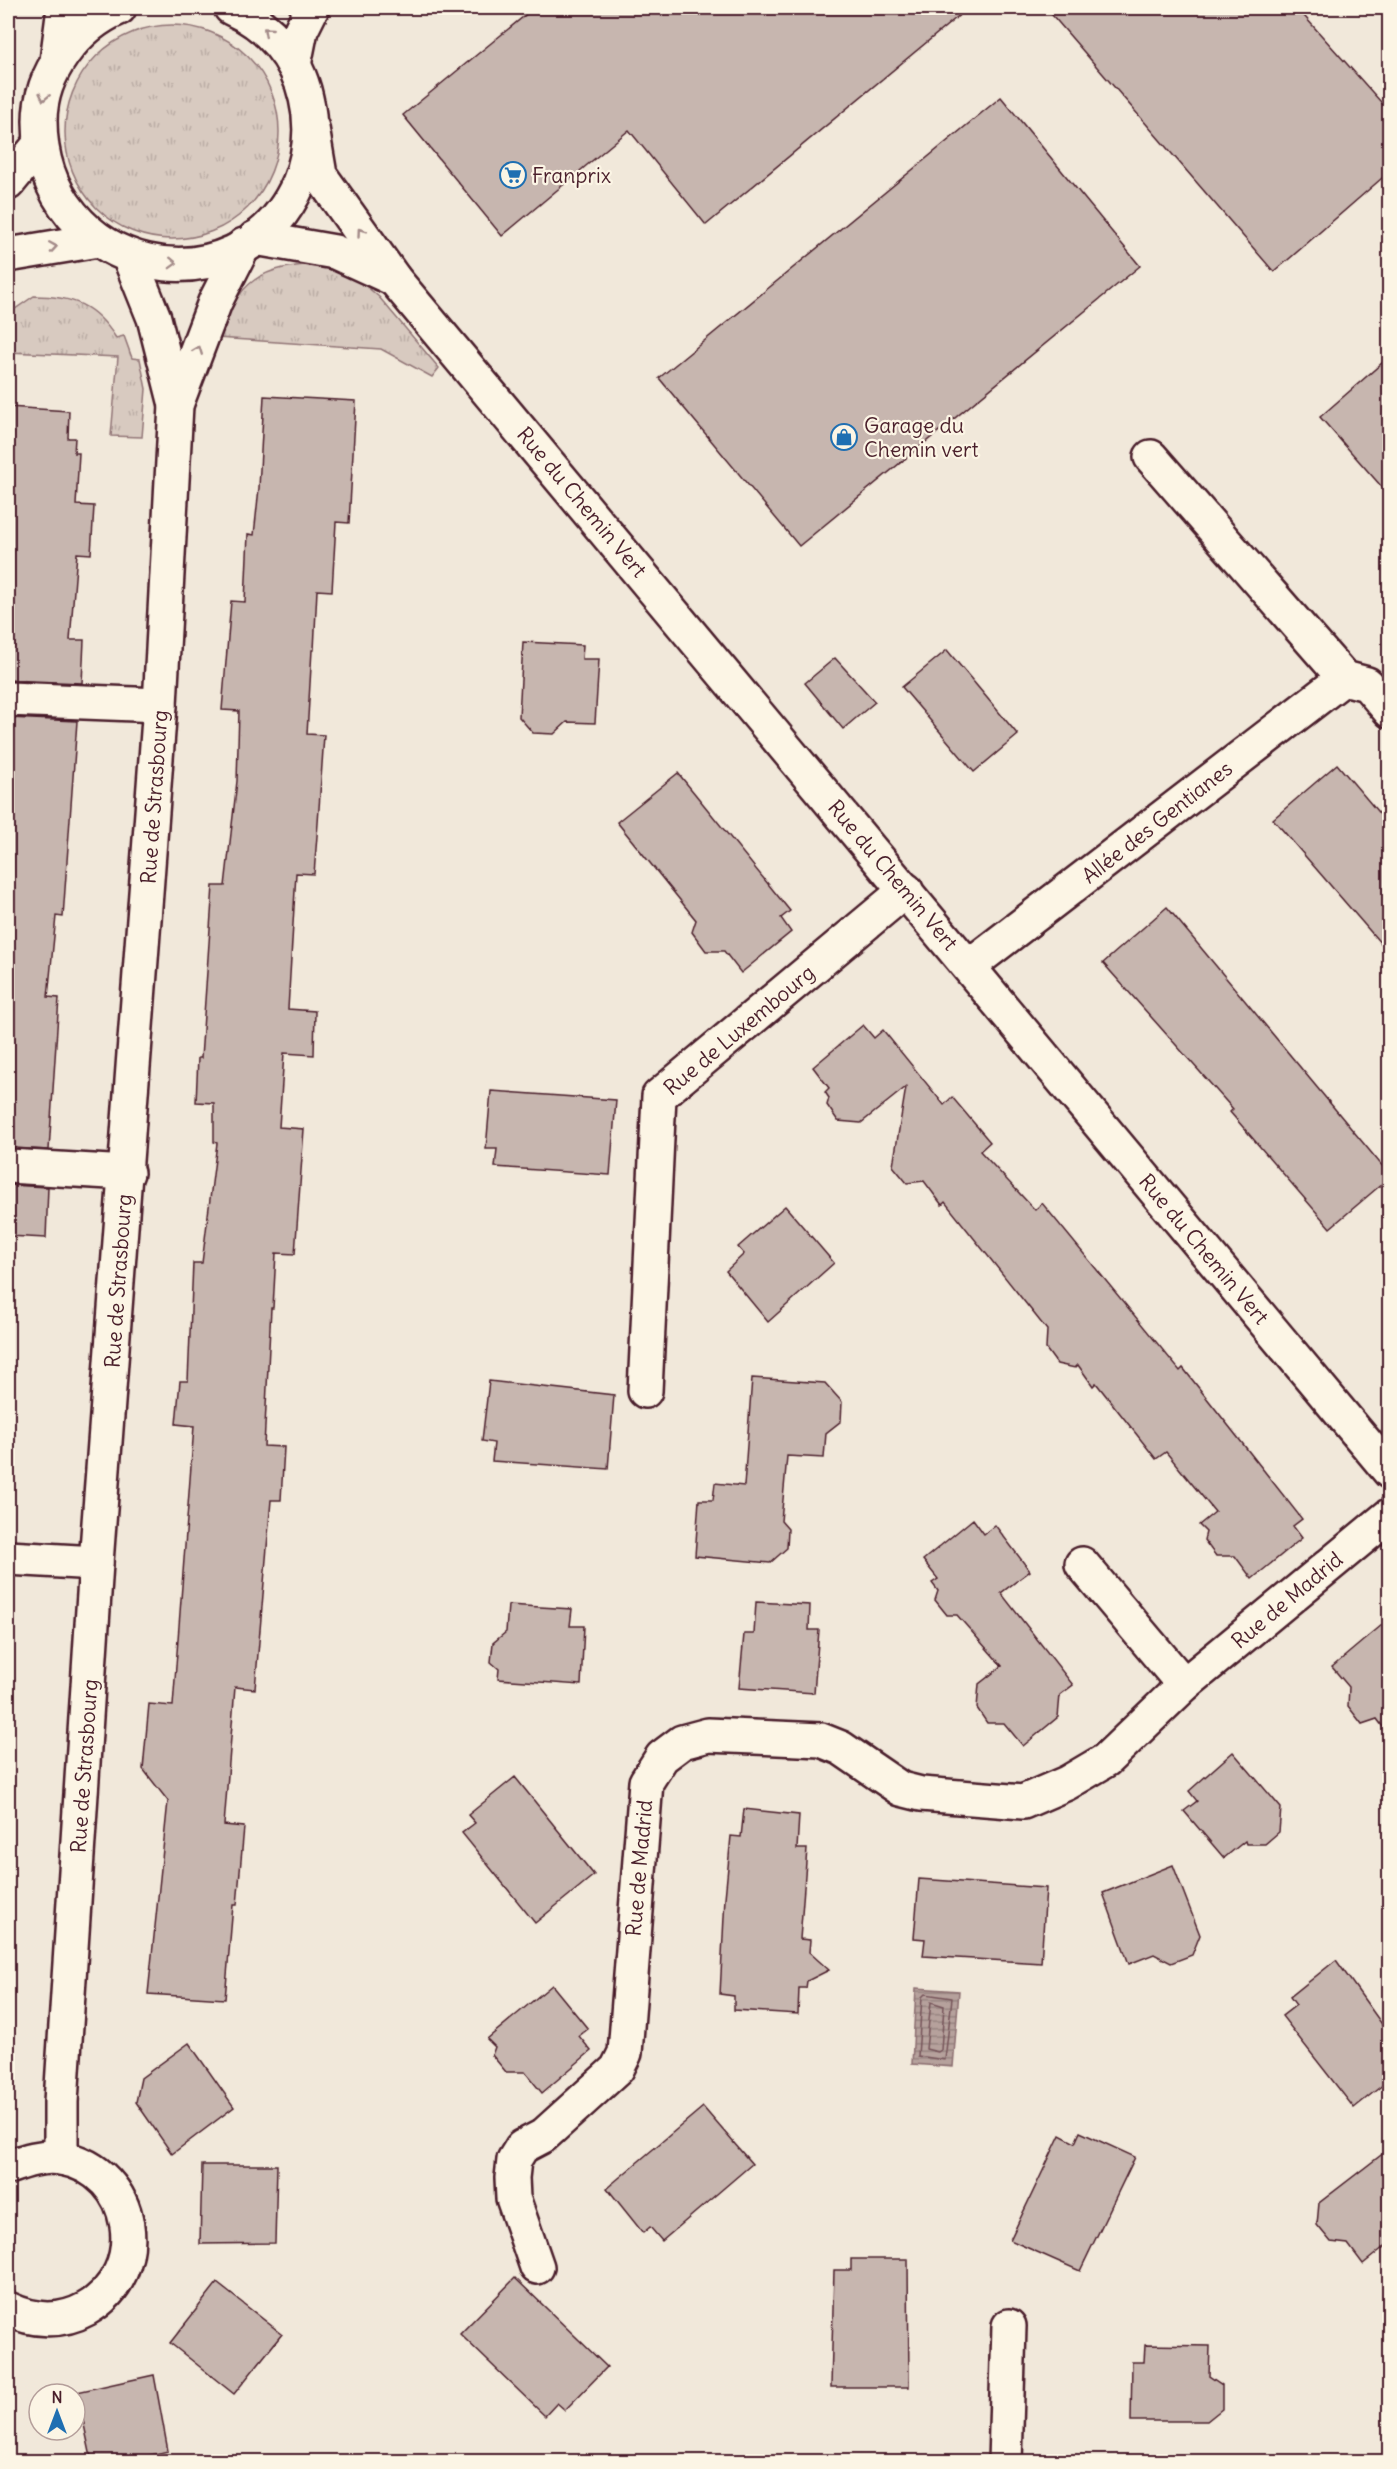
<svg xmlns="http://www.w3.org/2000/svg" width="1397" height="2469" font-family="Delius,sans-serif">
	<style>
		.grass { fill: url(#grass-tufts); stroke: #917476; stroke-width: 1.5 }
		.water { fill: url(#water-rules); stroke: #8b6d6f; stroke-width: 1.5 }
		.lines { fill: none; stroke-linecap: round; stroke-linejoin: round }
		.shore { stroke: #755358; stroke-width: 1.5 }
		.building { fill: #c7b6af; stroke: #4a1f2b; stroke-width: 1.5 }
		.minor-casing { stroke: #4a1f2b; stroke-width: 38 }
		.tertiary-casing { stroke: #4a1f2b; stroke-width: 38 }
		.secondary-casing { stroke: #4a1f2b; stroke-width: 38 }
		.minor { stroke: #fcf5e5; stroke-width: 33 }
		.tertiary { stroke: #fcf5e5; stroke-width: 33 }
		.secondary { stroke: #fcf5e5; stroke-width: 33 }
		.oneway { stroke: #a38a88 }
		.labels { text-anchor: middle; dominant-baseline: central; stroke-width: 4.5; stroke-linejoin: round; paint-order: stroke }
		.poi-label { font-size: 21px; fill: #4a1f2b; stroke: #fcf5e5; text-anchor: start }
		.street-label { font-size: 21px; fill: #4a1f2b; stroke: #fcf5e5 }
	</style>
	<defs>
		<pattern id="grass-tufts" width="24" height="20" patternUnits="userSpaceOnUse" patternTransform="scale(1.5)"><rect width="24" height="20" fill="#d8cac0"/><path d="M3 7l-1-3M5 7V3M7 7l1-3M15 17l-1-3M17 17v-4M19 17l1-3" fill="none" stroke="#bbada5"/></pattern>
		<pattern id="water-rules" width="6" height="5" patternUnits="userSpaceOnUse" patternTransform="scale(1.5)"><rect width="6" height="5" fill="#b6a19c"/><path d="M0 2.5h6" fill="none" stroke="#96837f"/></pattern>
	</defs>
	<rect width="100%" height="100%" fill="#f1e8da"/>
	<filter id="ink" filterUnits="userSpaceOnUse"><feTurbulence type="fractalNoise" baseFrequency=".0167" numOctaves="2"/><feDisplacementMap in="SourceGraphic" scale="12" xChannelSelector="R" yChannelSelector="G"/><feConvolveMatrix kernelMatrix="1 2 1 2 8 2 1 2 1" color-interpolation-filters="sRGB"/></filter>
	<g filter="url(#ink)">
		<!-- grass -->
		<g class="grass">
			<circle cx="172" cy="132" r="107"/>
			<path d="M322,264L353,275L379,297L439,368L432,377L381,349L217,338C240,280 259,266 322,264Z"/>
			<path d="M34,296C73,296 95,305 116,338L124,336L132,358L140,359L146,389L142,437L111,436L118,357L8,352V314Z"/>
		</g>
		<!-- water -->
		<polygon class="water" points="916,1988 959,1991 953,2067 912,2064"/>
		<g class="lines">
			<!-- shore -->
			<g class="shore">
				<polygon points="925,1994 952,1998 945,2060 918,2056 922,1997"/>
				<polygon points="931,2002 944,2006 941,2050 938,2052 926,2049"/>
			</g>
		</g>
		<!-- building -->
		<g class="building">
			<polygon points="534,8 968,8 706,225 629,130 502,236 403,115"/>
			<polygon points="1046,8 1297,8 1389,111 1389,172 1274,272"/>
			<polygon points="1001,97 1140,266 799,546 659,378"/>
			<polygon points="1389,357 1389,495 1320,417"/>
			<polygon points="264,396 356,401 349,523 336,522 332,591 317,590 314,650 312,650 307,734 324,735 318,823 314,874 296,873 288,1009 315,1011 314,1055 284,1053 279,1127 304,1129 295,1254 276,1253 273,1308 271,1308 264,1446 284,1447 281,1500 271,1500 255,1689 235,1687 224,1825 244,1827 237,1905 233,1905 225,1999 148,1994 168,1801 143,1769 149,1704 173,1706 194,1426 176,1424 180,1381 188,1381 193,1263 202,1263 217,1143 214,1142 214,1103 196,1102 198,1058 201,1058 213,886 225,886 237,781 239,711 222,710 231,601 245,602 248,534 254,535 259,488"/>
			<polygon points="8,407 69,411 68,438 75,438 74,453 79,453 76,505 94,506 91,554 77,553 70,640 84,640 82,683 8,680 8,535 11,482 8,482"/>
			<polygon points="523,642 583,645 582,659 599,659 595,723 567,722 554,734 533,733 519,717"/>
			<polygon points="947,650 1018,735 974,772 902,687"/>
			<polygon points="835,658 875,702 843,729 805,683"/>
			<polygon points="8,718 77,721 63,917 56,916 48,997 59,998 49,1150 8,1148"/>
			<polygon points="1337,764 1389,825 1389,953 1273,819"/>
			<polygon points="678,773 790,911 781,918 791,932 741,973 724,951 706,951 692,932 696,920 617,822"/>
			<polygon points="1167,907 1389,1174 1389,1178 1330,1228 1230,1112 1233,1109 1103,963"/>
			<polygon points="863,1025 874,1038 883,1030 944,1105 952,1097 990,1142 980,1151 1035,1210 1042,1203 1180,1371 1183,1368 1302,1519 1293,1526 1302,1538 1252,1579 1235,1556 1216,1556 1204,1540 1206,1532 1199,1525 1215,1512 1166,1452 1156,1459 1096,1383 1093,1386 1078,1365 1075,1368 1057,1364 1046,1349 1047,1330 945,1202 942,1205 924,1181 907,1183 893,1166 906,1087 861,1123 838,1121 827,1105 829,1098 825,1092 829,1088 813,1067"/>
			<polygon points="491,1091 616,1100 610,1175 495,1167 497,1149 486,1149"/>
			<polygon points="8,1185 48,1187 46,1238 8,1236"/>
			<polygon points="785,1206 834,1263 768,1322 726,1271 744,1254 738,1247"/>
			<polygon points="752,1378 825,1383 842,1402 841,1421 826,1433 824,1458 787,1456 781,1521 788,1529 787,1548 770,1563 695,1556 699,1500 713,1500 715,1483 744,1486"/>
			<polygon points="489,1381 614,1395 608,1469 492,1461 494,1443 482,1441"/>
			<polygon points="973,1519 984,1534 995,1525 1030,1571 1001,1593 1073,1685 1060,1695 1058,1717 1023,1746 1004,1723 987,1723 977,1708 979,1684 1002,1666 957,1615 947,1615 935,1600 938,1591 932,1583 938,1579 923,1560"/>
			<polygon points="756,1602 810,1605 809,1630 819,1630 814,1693 739,1688 744,1634 754,1634"/>
			<polygon points="508,1605 572,1609 570,1626 584,1626 581,1685 498,1679 499,1669 491,1662 493,1643 506,1632"/>
			<polygon points="1389,1619 1389,1735 1377,1719 1362,1724 1348,1706 1349,1687 1332,1667"/>
			<polygon points="1233,1752 1281,1808 1279,1832 1265,1844 1246,1844 1245,1841 1224,1858 1184,1811 1197,1801 1189,1791"/>
			<polygon points="515,1777 594,1875 535,1923 462,1833 475,1823 468,1815"/>
			<polygon points="744,1809 799,1815 797,1849 807,1849 800,1939 810,1940 809,1952 829,1970 807,1981 806,1988 799,1988 798,2014 734,2010 734,1996 720,1994 725,1898 731,1836 741,1837"/>
			<polygon points="1173,1865 1200,1935 1192,1955 1171,1963 1154,1954 1129,1964 1103,1893"/>
			<polygon points="919,1879 1046,1888 1041,1963 923,1956 925,1939 914,1938"/>
			<polygon points="1336,1960 1389,2034 1389,2080 1354,2108 1282,2016 1296,2005 1290,1997"/>
			<polygon points="552,1985 588,2029 579,2036 591,2051 542,2093 525,2072 506,2072 492,2055 495,2047 487,2039"/>
			<polygon points="189,2043 234,2107 172,2154 136,2102 141,2078"/>
			<polygon points="703,2107 752,2164 662,2241 650,2227 643,2233 607,2188"/>
			<polygon points="1080,2132 1135,2157 1080,2271 1010,2240 1060,2135 1075,2143"/>
			<polygon points="1389,2149 1389,2243 1363,2264 1348,2244 1331,2242 1317,2225 1319,2203"/>
			<polygon points="202,2165 277,2165 275,2243 200,2244"/>
			<polygon points="851,2259 908,2259 909,2387 831,2387 834,2270 851,2270"/>
			<polygon points="515,2278 607,2367 565,2410 557,2403 545,2416 460,2334"/>
			<polygon points="217,2283 282,2334 234,2394 170,2343"/>
			<polygon points="1145,2345 1210,2346 1209,2376 1222,2385 1222,2409 1207,2421 1131,2421 1132,2362 1144,2362"/>
			<polygon points="154,2375 168,2451 122,2462 92,2462 77,2392"/>
		</g>
		<g class="lines">
			<defs>
				<g id="minor">
					<polyline points="57,61 64,8"/>
					<polyline points="129,256 154,318 176,405"/>
					<polyline points="1151,457 1344,678"/>
					<polyline points="8,699 160,705"/>
					<polyline points="969,966 1344,678 1367,684 1390,711"/>
					<polyline points="8,1166 127,1173"/>
					<polyline points="645,1391 659,1096 906,890"/>
					<polyline points="8,1558 96,1563"/>
					<polyline points="1082,1564 1184,1685"/>
					<polyline points="61,2158 61,2102 96,1563 160,705 176,405 215,302 244,245"/>
					<path d="M8,2167C25,2161 42,2155 61,2158C137,2171 152,2272 86,2309C61,2323 33,2321 8,2309"/>
					<polyline points="537,2267 513,2198 512,2178 514,2160 522,2147 543,2136 617,2069 625,2053 646,1782 662,1757 682,1742 708,1735 821,1740 841,1748 901,1789 921,1794 1023,1802 1067,1783 1106,1760 1184,1685 1390,1515"/>
					<polyline points="1005,2462 1009,2326"/>
				</g>
				<g id="tertiary">
					<polyline points="312,128 320,175 395,280 1390,1472"/>
					<polyline points="255,238 335,252 394,279"/>
				</g>
				<g id="secondary">
					<path d="M119,8C76,26 40,73 40,121C40,275 239,319 299,183C310,156 313,127 306,98C297,57 269,25 231,8"/>
					<polyline points="294,65 301,30 312,8"/>
					<polyline points="8,183 40,144"/>
					<polyline points="8,255 98,240"/>
				</g>
			</defs>
			<!-- minor casing -->
			<use href="#minor" class="minor-casing"/>
			<!-- tertiary casing -->
			<use href="#tertiary" class="tertiary-casing"/>
			<!-- secondary casing -->
			<use href="#secondary" class="secondary-casing"/>
			<!-- minor -->
			<use href="#minor" class="minor"/>
			<!-- tertiary -->
			<use href="#tertiary" class="tertiary"/>
			<!-- secondary -->
			<use href="#secondary" class="secondary"/>
		</g>
		<!-- one-way arrows -->
		<defs><path id="oneway-chevron" d="M-2-3.5L2.5 0L-2 3.5" fill="none" stroke-width="1.6" stroke-linecap="round" stroke-linejoin="round" transform="scale(1.5)"/></defs>
		<g class="oneway">
			<use href="#oneway-chevron" transform="translate(267 31) rotate(-139)"/>
			<use href="#oneway-chevron" transform="translate(44 97) rotate(102)"/>
			<use href="#oneway-chevron" transform="translate(361 232) rotate(-126)"/>
			<use href="#oneway-chevron" transform="translate(53 247) rotate(-9)"/>
			<use href="#oneway-chevron" transform="translate(173 263) rotate(2)"/>
			<use href="#oneway-chevron" transform="translate(198 350) rotate(-69)"/>
		</g>
	</g>
	<!-- icons -->
	<defs>
		<symbol id="supermarket-ring" viewBox="-11 -11 22 22"><circle r="9.5" fill="#fcf5e5" stroke="#1f6fb2" stroke-width="1.5"/><path d="M-6-5.5h2.5l.6 2H6L4.5 2H-2.5L-4.4-4H-6ZM-1.5 3.2a1.3 1.3 0 1 0 .1 0ZM3 3.2a1.3 1.3 0 1 0 .1 0Z" fill="#1f6fb2"/></symbol>
		<symbol id="shop-ring" viewBox="-11 -11 22 22"><circle r="9.5" fill="#fcf5e5" stroke="#1f6fb2" stroke-width="1.5"/><path d="M-5-2.5h2.3a2.7 3.5 0 0 1 5.4 0H5L5.5 6h-11ZM-1.5-2.5h3a1.5 2.3 0 0 0-3 0Z" fill="#1f6fb2"/></symbol>
	</defs>
	<g fill-rule="evenodd">
		<use href="#supermarket-ring" x="498" y="160" width="30" height="30"/>
		<use href="#shop-ring" x="829" y="422" width="30" height="30"/>
	</g>
	<g class="labels">
		<!-- poi labels -->
		<g class="poi-label">
			<text x="532" y="175">Franprix</text>
			<text x="864" y="425">Garage du<tspan x="864" dy="24">Chemin vert</tspan></text>
		</g>
		<!-- street labels -->
		<g class="street-label">
			<text transform="translate(582 502) rotate(50)">Rue du Chemin Vert</text>
			<text transform="translate(154 797) rotate(-86)">Rue de Strasbourg</text>
			<text transform="translate(1157 822) rotate(-38)">Allée des Gentianes</text>
			<text transform="translate(893 875) rotate(50)">Rue du Chemin Vert</text>
			<text transform="translate(739 1030) rotate(-40)">Rue de Luxembourg</text>
			<text transform="translate(1204 1249) rotate(50)">Rue du Chemin Vert</text>
			<text transform="translate(118 1281) rotate(-86)">Rue de Strasbourg</text>
			<text transform="translate(1287 1600) rotate(-40)">Rue de Madrid</text>
			<text transform="translate(84 1766) rotate(-86)">Rue de Strasbourg</text>
			<text transform="translate(639 1868) rotate(-85)">Rue de Madrid</text>
		</g>
	</g>
	<!-- margin -->
	<rect width="1397" height="2469" fill="none" stroke="#fcf5e5" stroke-width="30"/>
	<rect x="15" y="15" width="1367" height="2439" fill="none" stroke="#4a1f2b" stroke-width="2" filter="url(#ink)"/>
	<!-- north arrow -->
	<g transform="translate(57 2412)"><circle r="28" fill="#fcf5e5" stroke="#b59f9b" stroke-width="1.5"/>
	<path d="M0-4.5L10 22L0 15L-10 22Z" fill="#1f6fb2"/>
	<text y="-9" font-size="16" font-weight="bold" text-anchor="middle" fill="#4a1f2b">N</text>
	</g>
</svg>
